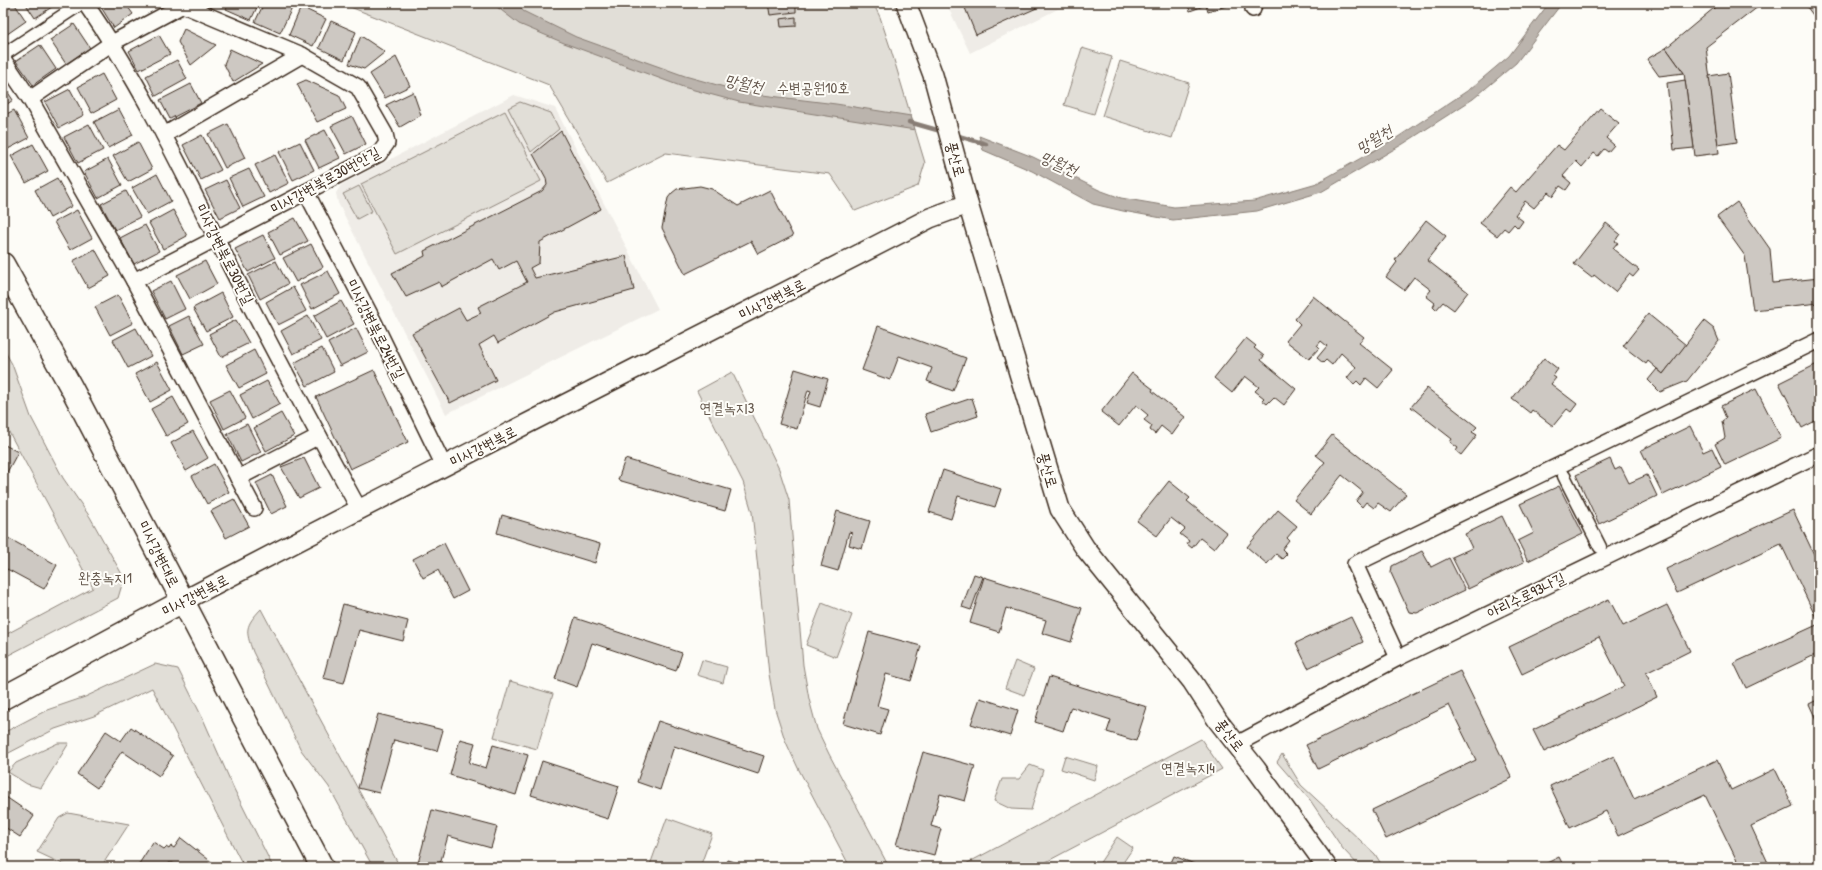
<svg xmlns="http://www.w3.org/2000/svg" width="1822" height="870" font-family="'Patrick Hand','Poor Story',sans-serif">
	<style>
		.built { fill: #efece7 }
		.green { fill: #e1ded7; stroke: #8e847a }
		.water { fill: #bbb4ad; stroke: #887d74 }
		.lines { fill: none; stroke-linecap: round; stroke-linejoin: round }
		.stream { stroke: #887d74; stroke-width: 4.5 }
		.building { fill: #cdc8c2; stroke: #3b2a1e }
		.pedestrian-casing { stroke: #3b2a1e; stroke-width: 15 }
		.minor-casing { stroke: #3b2a1e; stroke-width: 18 }
		.tertiary-casing { stroke: #3b2a1e; stroke-width: 22 }
		.secondary-casing { stroke: #3b2a1e; stroke-width: 25 }
		.pedestrian { stroke: #fdfcf7; stroke-width: 12 }
		.minor { stroke: #fdfcf7; stroke-width: 15 }
		.tertiary { stroke: #fdfcf7; stroke-width: 19 }
		.secondary { stroke: #fdfcf7; stroke-width: 22 }
		.labels { text-anchor: middle; dominant-baseline: central; stroke-width: 4; stroke-linejoin: round; paint-order: stroke }
		.park-label { font-size: 15px; fill: #64574c; stroke: #fdfcf7 }
		.street-label { font-size: 15px; fill: #3b2a1e; stroke: #fdfcf7 }
		.water-label { font-size: 16px; font-style: italic; fill: #615349; stroke: #fdfcf7 }
	</style>
	<rect width="100%" height="100%" fill="#fdfcf7"/>
	<filter id="ink" filterUnits="userSpaceOnUse"><feTurbulence type="fractalNoise" baseFrequency=".025" numOctaves="2"/><feDisplacementMap in="SourceGraphic" scale="8" xChannelSelector="R" yChannelSelector="G"/><feConvolveMatrix kernelMatrix="1 2 1 2 8 2 1 2 1" color-interpolation-filters="sRGB"/></filter>
	<g filter="url(#ink)">
		<!-- built -->
		<g class="built">
			<polygon points="946,3 1070,3 970,53"/>
			<polygon points="514,95 555,108 658,309 446,414 338,203 336,193 341,185"/>
		</g>
		<!-- green -->
		<g class="green">
			<polygon points="340,3 873,3 880,17 891,50 925,163 918,186 855,211 830,174 666,153 607,183 549,85"/>
			<polygon points="1082,48 1112,57 1094,114 1064,105"/>
			<polygon points="1120,61 1189,83 1172,138 1102,116"/>
			<polygon points="520,102 551,113 559,129 531,152 508,108"/>
			<polygon points="505,111 541,181 397,254 361,184"/>
			<polygon points="359,186 372,211 357,219 343,194"/>
			<polygon points="3,348 12,364 31,417 63,478 90,517 124,578 118,598 3,658 3,636 93,588 3,421"/>
			<polygon points="732,372 779,469 789,500 803,665 809,699 817,729 829,754 889,867 850,867 798,768 785,740 775,709 769,674 752,512 743,482 697,391"/>
			<polygon points="822,603 852,615 836,657 806,645"/>
			<path d="M261,609L270,626L400,867H373L329,787L301,750L253,652C245,630 245,626 261,609Z"/>
			<polygon points="702,660 727,667 723,683 697,675"/>
			<polygon points="1015,661 1034,669 1024,695 1005,688"/>
			<polygon points="155,664 178,669 204,721 234,789 273,867 244,867 152,688 94,716 55,729 3,756 3,733 47,710 85,697"/>
			<polygon points="510,681 553,694 537,749 494,737"/>
			<polygon points="1201,739 1222,769 1046,862 1049,867 960,867"/>
			<polygon points="58,743 69,743 41,788 27,784 8,772 16,763"/>
			<polygon points="1282,754 1301,785 1375,854 1383,867 1360,867 1343,849 1310,800 1277,762"/>
			<polygon points="1065,756 1098,766 1094,780 1061,769"/>
			<polygon points="1030,765 1043,770 1031,810 1011,809 994,801 1002,779 1019,779"/>
			<polygon points="68,813 129,824 101,867 69,867 37,852 59,818"/>
			<polygon points="667,818 712,834 700,867 656,867 650,865"/>
			<polygon points="1117,837 1133,848 1120,867 1097,867"/>
		</g>
		<!-- water -->
		<g class="water">
			<polygon points="492,3 518,3 523,11 576,37 685,76 746,93 836,104 911,116 915,130 739,102 683,87 564,43 519,24"/>
			<polygon points="1549,3 1562,3 1516,63 1473,99 1403,144 1321,192 1257,211 1173,220 1123,211 1093,204 1032,171 983,150 979,136 1033,157 1099,190 1121,198 1174,207 1254,201 1317,183 1398,137 1470,89 1509,56"/>
		</g>
		<g class="lines">
			<!-- stream -->
			<g class="stream">
				<polyline points="909,122 944,132"/>
				<polyline points="955,135 986,144"/>
			</g>
		</g>
		<!-- building -->
		<g class="building">
			<polygon points="3,3 14,3 26,21 3,37"/>
			<polygon points="25,3 58,3 35,18"/>
			<polygon points="100,3 125,3 133,14 114,28 99,4"/>
			<polygon points="140,3 152,3 143,7"/>
			<polygon points="214,3 225,3 223,7"/>
			<polygon points="229,3 259,3 251,20 226,9"/>
			<polygon points="264,3 287,3 293,6 280,33 255,22"/>
			<polygon points="768,3 796,3 796,12 770,15"/>
			<polygon points="963,3 1048,3 976,35"/>
			<polygon points="1187,3 1225,3 1226,6 1208,12 1206,5 1190,11"/>
			<polygon points="1720,3 1763,3 1706,47 1719,153 1695,156 1684,73 1666,48"/>
			<polygon points="1804,3 1819,3 1819,23"/>
			<polygon points="301,7 326,19 313,46 289,35"/>
			<polygon points="796,17 796,26 781,27 780,19"/>
			<polygon points="331,21 356,32 344,60 319,48"/>
			<polygon points="74,24 90,48 66,64 50,40"/>
			<polygon points="184,29 216,45 191,65 178,42"/>
			<polygon points="159,35 170,54 139,70 129,51"/>
			<polygon points="361,36 385,52 364,69 349,64"/>
			<polygon points="40,45 56,69 33,85 16,61"/>
			<polygon points="1666,48 1684,73 1659,76 1647,59"/>
			<polygon points="230,49 262,64 233,82 224,64"/>
			<polygon points="396,57 410,86 385,98 370,74"/>
			<polygon points="177,60 187,79 156,96 146,76"/>
			<polygon points="1728,73 1737,142 1718,145 1709,76"/>
			<polygon points="102,74 116,100 92,113 78,87"/>
			<polygon points="306,80 339,95 346,109 317,122 297,84"/>
			<polygon points="1685,80 1694,148 1674,150 1667,83"/>
			<polygon points="191,84 201,103 170,119 160,100"/>
			<polygon points="3,85 13,100 3,107"/>
			<polygon points="70,89 84,115 59,128 45,102"/>
			<polygon points="413,92 421,115 400,127 386,105"/>
			<polygon points="1600,108 1619,123 1606,138 1614,145 1608,152 1604,149 1598,156 1594,153 1582,167 1576,161 1563,176 1571,183 1566,190 1560,186 1553,196 1548,192 1534,208 1525,201 1515,215 1523,221 1518,228 1514,224 1508,231 1504,228 1497,236 1480,223 1510,187 1516,192 1557,145 1564,150"/>
			<polygon points="119,109 133,135 108,148 94,122"/>
			<polygon points="14,110 29,138 6,150 3,144 3,116"/>
			<polygon points="352,116 366,144 346,154 331,126"/>
			<polygon points="89,124 103,150 78,163 64,137"/>
			<polygon points="228,124 245,158 225,168 208,134"/>
			<polygon points="325,130 340,158 319,168 305,140"/>
			<polygon points="561,131 601,209 540,242 539,263 530,268 535,278 626,256 634,290 555,312 498,343 494,336 479,345 496,380 450,403 412,333 459,308 466,320 481,313 478,307 527,282 516,261 499,270 493,259 441,287 439,282 406,297 392,273 425,256 424,251 542,191 547,185 546,178 533,154"/>
			<polygon points="202,135 221,170 201,180 183,145"/>
			<polygon points="138,142 152,169 128,182 113,156"/>
			<polygon points="300,142 314,170 293,180 279,152"/>
			<polygon points="33,144 48,171 26,183 11,156"/>
			<polygon points="275,155 289,183 269,193 255,165"/>
			<polygon points="108,159 122,185 98,198 84,172"/>
			<polygon points="249,169 264,197 243,207 229,178"/>
			<polygon points="157,174 171,201 147,214 132,188"/>
			<polygon points="57,178 72,206 50,218 35,190"/>
			<polygon points="226,180 240,208 220,218 205,190"/>
			<polygon points="700,186 712,189 738,206 770,190 793,236 758,254 751,241 685,274 662,228 668,198 672,193 677,189"/>
			<polygon points="126,191 140,217 115,230 101,204"/>
			<polygon points="1737,202 1770,249 1773,283 1819,278 1819,303 1753,310 1745,256 1717,217"/>
			<polygon points="77,210 92,238 70,250 54,222"/>
			<polygon points="173,210 187,236 163,249 149,223"/>
			<polygon points="295,218 308,241 280,255 268,232"/>
			<polygon points="1426,220 1446,236 1427,260 1468,292 1454,310 1443,302 1436,310 1433,307 1435,303 1426,296 1431,290 1414,277 1404,290 1386,277 1397,262 1395,260"/>
			<polygon points="1606,223 1620,234 1615,241 1618,243 1613,249 1639,270 1633,277 1629,274 1615,292 1594,275 1592,278 1574,264"/>
			<polygon points="145,225 159,251 134,264 120,238"/>
			<polygon points="263,235 275,258 248,272 235,249"/>
			<polygon points="311,244 323,267 296,282 283,258"/>
			<polygon points="95,249 110,276 88,288 73,261"/>
			<polygon points="205,261 217,284 190,299 177,275"/>
			<polygon points="276,261 288,284 260,299 248,275"/>
			<polygon points="328,271 340,294 312,309 300,285"/>
			<polygon points="171,281 185,309 165,319 151,291"/>
			<polygon points="293,287 306,311 278,325 266,302"/>
			<polygon points="221,293 233,317 206,331 193,308"/>
			<polygon points="118,295 133,323 110,335 95,307"/>
			<polygon points="1313,296 1364,337 1359,343 1393,370 1378,388 1366,378 1361,385 1357,381 1354,384 1347,378 1356,367 1341,353 1332,365 1326,360 1323,363 1317,358 1327,346 1321,341 1317,346 1319,348 1309,359 1286,341 1300,324 1295,319"/>
			<polygon points="341,301 354,324 326,339 314,316"/>
			<polygon points="1648,314 1686,345 1663,374 1648,361 1646,364 1623,346"/>
			<polygon points="189,316 204,344 183,354 169,326"/>
			<polygon points="308,316 321,340 293,354 281,331"/>
			<polygon points="236,320 249,343 221,357 209,334"/>
			<polygon points="1704,321 1714,329 1719,341 1687,381 1660,392 1648,380 1657,369 1663,374"/>
			<polygon points="878,326 966,358 953,391 927,381 932,368 899,356 890,380 862,370"/>
			<polygon points="136,328 151,356 128,368 113,340"/>
			<polygon points="356,328 368,352 340,366 328,343"/>
			<polygon points="1246,338 1256,346 1254,348 1264,356 1261,360 1296,389 1284,405 1274,397 1267,404 1262,400 1264,398 1255,391 1259,387 1245,376 1232,393 1214,378"/>
			<polygon points="322,348 334,372 307,386 294,363"/>
			<polygon points="254,350 266,374 239,388 226,365"/>
			<polygon points="1544,358 1558,369 1553,376 1556,378 1551,384 1577,404 1571,412 1567,409 1553,426 1532,410 1530,413 1512,399"/>
			<polygon points="157,362 172,390 150,402 135,374"/>
			<polygon points="1819,363 1819,419 1802,428 1779,383"/>
			<polygon points="795,369 828,379 820,407 807,403 811,391 808,390 797,429 779,424"/>
			<polygon points="374,370 408,442 350,469 316,397"/>
			<polygon points="1132,373 1153,389 1152,391 1185,417 1172,435 1161,426 1155,434 1150,430 1152,426 1144,420 1148,415 1136,405 1119,426 1101,412"/>
			<polygon points="267,381 280,404 252,419 240,395"/>
			<polygon points="1427,388 1477,427 1472,432 1477,435 1461,455 1456,451 1458,448 1450,442 1452,439 1411,407"/>
			<polygon points="1756,389 1781,438 1725,465 1715,444 1725,438 1722,421 1726,418 1721,406"/>
			<polygon points="230,390 245,418 224,429 210,400"/>
			<polygon points="173,397 188,424 166,436 151,409"/>
			<polygon points="972,398 978,416 931,432 925,414"/>
			<polygon points="281,413 294,436 266,451 254,428"/>
			<polygon points="247,424 261,452 241,462 227,434"/>
			<polygon points="1690,426 1703,452 1712,448 1721,467 1663,495 1641,450"/>
			<polygon points="193,431 208,458 186,471 171,443"/>
			<polygon points="1332,435 1406,494 1391,512 1378,503 1374,508 1366,502 1362,507 1356,501 1363,492 1342,475 1311,514 1294,500 1325,462 1316,455"/>
			<polygon points="3,444 18,452 5,476 3,475"/>
			<polygon points="304,458 319,488 299,498 281,467"/>
			<polygon points="625,459 731,490 725,511 618,480"/>
			<polygon points="1610,459 1615,470 1621,467 1629,483 1647,475 1657,496 1599,524 1576,475"/>
			<polygon points="214,464 229,492 207,504 192,476"/>
			<polygon points="943,470 1001,489 995,507 958,496 951,519 929,512"/>
			<polygon points="272,475 287,506 271,514 256,483"/>
			<polygon points="1169,481 1190,498 1187,501 1227,533 1214,549 1200,538 1192,548 1187,544 1189,541 1180,534 1185,529 1171,518 1157,536 1137,521"/>
			<polygon points="1559,486 1583,534 1528,561 1518,541 1534,533 1520,504"/>
			<polygon points="234,499 249,526 226,538 211,511"/>
			<polygon points="1278,510 1297,526 1287,538 1289,540 1282,549 1287,554 1282,559 1276,554 1267,564 1247,547"/>
			<polygon points="1793,510 1819,565 1819,653 1746,688 1734,663 1819,624 1781,544 1677,593 1666,569"/>
			<polygon points="837,511 870,521 862,549 849,545 852,533 849,532 838,571 821,566"/>
			<polygon points="502,515 600,544 595,563 497,533"/>
			<polygon points="1502,516 1524,562 1468,589 1452,557 1472,548 1465,534"/>
			<polygon points="8,538 57,565 44,589 7,569 3,577 3,548"/>
			<polygon points="444,543 468,591 453,599 438,570 423,578 413,559"/>
			<polygon points="1422,551 1431,567 1449,558 1465,590 1417,613 1409,612 1391,573 1392,566"/>
			<polygon points="974,574 983,577 971,610 962,607"/>
			<polygon points="984,577 1082,608 1071,642 1042,633 1046,620 1006,608 999,632 970,623"/>
			<polygon points="1609,599 1623,626 1667,605 1690,651 1646,673 1657,697 1544,752 1533,730 1624,686 1599,637 1522,674 1509,647"/>
			<polygon points="343,604 408,621 403,641 359,630 344,683 323,678"/>
			<polygon points="1351,617 1363,642 1308,668 1296,643"/>
			<polygon points="575,618 682,653 676,671 592,643 577,687 555,679"/>
			<polygon points="869,632 921,646 911,681 886,674 877,706 888,709 880,735 843,724"/>
			<polygon points="1460,671 1512,778 1386,839 1372,810 1476,760 1449,705 1318,769 1306,745"/>
			<polygon points="1049,677 1147,707 1136,741 1107,732 1111,720 1071,707 1063,731 1035,722"/>
			<polygon points="980,698 1018,710 1010,736 971,724"/>
			<polygon points="1819,699 1819,726 1809,704"/>
			<polygon points="378,714 443,730 437,751 394,740 379,793 358,788"/>
			<polygon points="658,721 764,756 758,774 674,746 660,790 637,782"/>
			<polygon points="131,727 173,756 159,776 122,751 97,788 77,774 106,731 121,741"/>
			<polygon points="460,739 475,743 469,763 486,768 493,745 528,755 516,795 450,775"/>
			<polygon points="923,752 975,766 965,801 940,794 931,826 941,829 934,855 896,845"/>
			<polygon points="1614,756 1634,799 1717,760 1731,790 1775,769 1793,806 1751,826 1770,867 1740,867 1705,795 1618,836 1606,811 1570,828 1550,786"/>
			<polygon points="542,761 619,786 608,819 531,795"/>
			<polygon points="3,795 34,816 20,837 3,826"/>
			<polygon points="432,810 497,827 491,848 448,836 439,867 417,867"/>
			<polygon points="181,838 218,867 178,867 173,863 169,863 166,867 137,867 153,842 164,849 166,847 169,849 171,846 174,848"/>
			<polygon points="1174,856 1202,867 1169,867"/>
			<polygon points="1559,857 1564,867 1539,867"/>
			<polygon points="727,860 751,867 725,867"/>
		</g>
		<g class="lines">
			<defs>
				<g id="pedestrian">
					<polyline points="3,55 82,3"/>
					<polyline points="1564,476 1600,547"/>
				</g>
				<g id="minor">
					<path d="M85,3C140,82 182,170 225,256C268,341 313,426 359,509"/>
					<polyline points="1253,9 1254,3"/>
					<polyline points="3,59 30,99 134,281 254,508"/>
					<polyline points="30,99 112,43 183,5 302,55 358,87 385,134 387,143 379,154 134,281"/>
					<polyline points="164,135 302,55"/>
					<polyline points="306,192 374,322 444,466"/>
					<polyline points="238,478 319,436"/>
					<polyline points="1398,658 1355,564 1819,340"/>
					<polyline points="1237,744 1398,658 1819,454"/>
				</g>
				<g id="tertiary">
					<polyline points="906,3 933,75 968,204 1060,509 1085,548 1192,681 1218,721 1256,769 1327,867"/>
					<path d="M183,601C431,471 681,346 930,218L968,204"/>
				</g>
				<g id="secondary">
					<polyline points="3,264 71,387 322,867"/>
					<polyline points="3,698 183,601"/>
				</g>
			</defs>
			<!-- pedestrian casing -->
			<use href="#pedestrian" class="pedestrian-casing"/>
			<!-- minor casing -->
			<use href="#minor" class="minor-casing"/>
			<!-- tertiary casing -->
			<use href="#tertiary" class="tertiary-casing"/>
			<!-- secondary casing -->
			<use href="#secondary" class="secondary-casing"/>
			<!-- pedestrian -->
			<use href="#pedestrian" class="pedestrian"/>
			<!-- minor -->
			<use href="#minor" class="minor"/>
			<!-- tertiary -->
			<use href="#tertiary" class="tertiary"/>
			<!-- secondary -->
			<use href="#secondary" class="secondary"/>
		</g>
	</g>
	<g class="labels">
		<!-- park labels -->
		<g class="park-label">
			<text x="813" y="87">수변공원10호</text>
			<text x="727" y="407">연결녹지3</text>
			<text x="105" y="577">완충녹지1</text>
			<text x="1188" y="767">연결녹지4</text>
		</g>
		<!-- street labels -->
		<g class="street-label">
			<text transform="translate(956 159) rotate(75)">풍산로</text>
			<text transform="translate(325 180) rotate(-29)">미사강변북로30번안길</text>
			<text transform="translate(225 254) rotate(63)">미사강변북로30번길</text>
			<text transform="translate(772 299) rotate(-27)">미사강변북로</text>
			<text transform="translate(376 329) rotate(63)">미사강변북로24번길</text>
			<text transform="translate(483 446) rotate(-27)">미사강변북로</text>
			<text transform="translate(1048 470) rotate(74)">풍산로</text>
			<text transform="translate(159 554) rotate(63)">미사강변대로</text>
			<text transform="translate(195 595) rotate(-28)">미사강변북로</text>
			<text transform="translate(1526 595) rotate(-26)">아리수로93나길</text>
			<text transform="translate(1230 735) rotate(52)">풍산로</text>
		</g>
		<!-- water labels -->
		<g class="water-label">
			<text transform="translate(744 83) rotate(12)">망월천</text>
			<text transform="translate(1374 139) rotate(-32)">망월천</text>
			<text transform="translate(1059 163) rotate(24)">망월천</text>
		</g>
	</g>
	<!-- margin -->
	<rect width="1822" height="870" fill="none" stroke="#fdfcf7" stroke-width="16"/>
	<rect x="8" y="8" width="1806" height="854" fill="none" stroke="#3b2a1e" stroke-width="1.5" filter="url(#ink)"/>
</svg>
